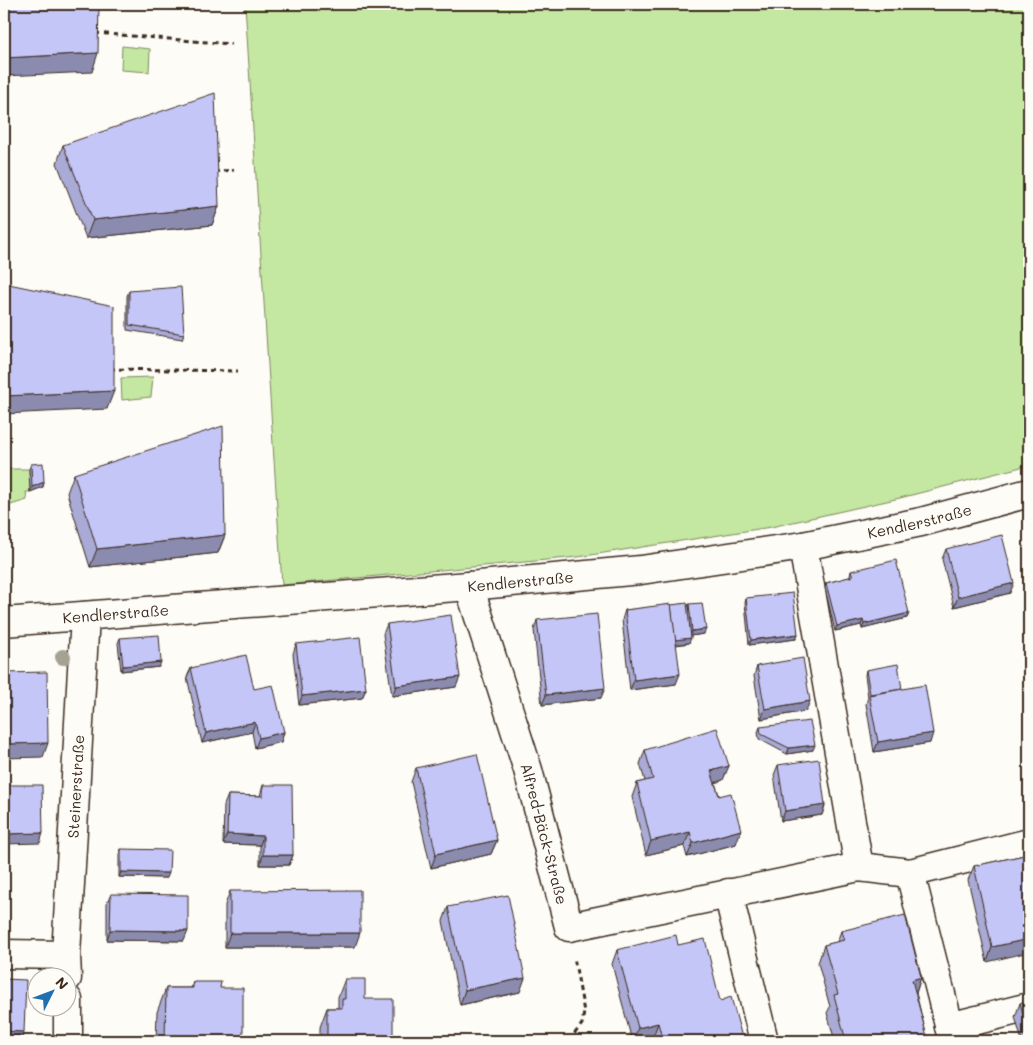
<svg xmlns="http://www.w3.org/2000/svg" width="1033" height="1045" font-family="Mali,sans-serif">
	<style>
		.green { fill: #c4e7a1; stroke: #808860 }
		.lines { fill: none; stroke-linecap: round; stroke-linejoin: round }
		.minor-casing { stroke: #3b2a1e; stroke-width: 31 }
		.path { stroke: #3b2a1e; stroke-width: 3; stroke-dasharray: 5 4; stroke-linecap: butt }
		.minor { stroke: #fdfcf7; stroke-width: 28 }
		.tree { fill: #a5a292 }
		.wall { fill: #a9aad5; stroke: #3b2a1e }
		.shaded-wall { fill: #8a8bae; stroke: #3b2a1e }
		.building { fill: #c5c6f8; stroke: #3b2a1e }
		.labels { text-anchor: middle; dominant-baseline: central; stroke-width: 4; stroke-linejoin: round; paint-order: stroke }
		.street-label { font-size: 15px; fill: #3b2a1e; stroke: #fdfcf7 }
	</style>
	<rect width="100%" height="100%" fill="#fdfcf7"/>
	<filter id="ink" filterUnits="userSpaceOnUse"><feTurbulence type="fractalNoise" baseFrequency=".02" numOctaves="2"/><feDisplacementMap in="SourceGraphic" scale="10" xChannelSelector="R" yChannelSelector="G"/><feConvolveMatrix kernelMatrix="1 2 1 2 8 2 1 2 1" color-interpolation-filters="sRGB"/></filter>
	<g filter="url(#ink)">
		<!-- green -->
		<g class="green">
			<polygon points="245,4 1029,4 1029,465 900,498 771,527 578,557 282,585"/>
			<polygon points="122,46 150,49 149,72 121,70"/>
			<polygon points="153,377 151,397 122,400 121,378"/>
			<polygon points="4,469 29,469 30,492 26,492 27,500 4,507"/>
		</g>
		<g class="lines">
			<defs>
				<g id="minor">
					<polyline points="803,546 859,867 910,873 1029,843"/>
					<path id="s1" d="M469,586L528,770L569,927L859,867"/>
					<path id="s2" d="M4,622L469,586L641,570L803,546L921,522L1029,493"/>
					<polyline points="910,873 953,1041"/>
					<polyline points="728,893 764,1041"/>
					<polyline points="4,954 66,955"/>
					<path id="s3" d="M67,978L66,955L85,616"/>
					<polyline points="68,1000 68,1041"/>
					<polyline points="949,1027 1029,1007"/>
				</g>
			</defs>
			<!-- minor casing -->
			<use href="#minor" class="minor-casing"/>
			<!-- path -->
			<g class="path">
				<polyline points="95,33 231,44"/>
				<polyline points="214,172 234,170"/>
				<polyline points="110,369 238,371"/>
				<polyline points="569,1041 582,1024 584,1012 574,957"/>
			</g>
			<!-- minor -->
			<use href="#minor" class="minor"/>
		</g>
		<!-- trees -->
		<circle class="tree" cx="63" cy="657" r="8"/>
		<!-- wall -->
		<g class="wall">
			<polygon points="149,4 177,4 175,9"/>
			<polygon points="63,145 219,206 212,225 86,238 57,163"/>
			<polygon points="129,291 184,334 182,339 127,330 127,296"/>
			<polygon points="31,464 44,482 43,487 30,492 29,469"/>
			<polygon points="74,474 225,535 218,553 90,567 67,493"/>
			<polygon points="946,549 1010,593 954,607 942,559"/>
			<polygon points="851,571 909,613 907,618 862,629 861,625 835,631 825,588 826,583 850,577 850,576"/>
			<polygon points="746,598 798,634 796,639 749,645 745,603"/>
			<polygon points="689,604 704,634 690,636 689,643 676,645 676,684 630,690 622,620 625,610 671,605 687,609"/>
			<polygon points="537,620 601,698 542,705 534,630"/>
			<polygon points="387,624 456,687 392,696 383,634"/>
			<polygon points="120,638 159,667 121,671 118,643"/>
			<polygon points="296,644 366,689 362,698 299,705 293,654"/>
			<polygon points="757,666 806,711 761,719 754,676"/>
			<polygon points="191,668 254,689 284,732 281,742 255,748 252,732 202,743 187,677"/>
			<polygon points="866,670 902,689 930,743 874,752 866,704 868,697 865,675"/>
			<polygon points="760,727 813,750 787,754 759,739 758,732"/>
			<polygon points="645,750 723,780 715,783 736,844 687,857 684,846 646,855 632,797 637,783 645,781 640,764"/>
			<polygon points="778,765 825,805 822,815 781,821 774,775"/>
			<polygon points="416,768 497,840 491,854 431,868 411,782"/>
			<polygon points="263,785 293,855 289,865 260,865 260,845 223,844 224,805 228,795 260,796"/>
			<polygon points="121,849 167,878 119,877 119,854"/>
			<polygon points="1029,854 987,962 968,880 974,866"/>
			<polygon points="230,891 355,947 225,947 225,905"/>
			<polygon points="111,894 184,941 107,940 107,903"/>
			<polygon points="448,907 520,992 460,1005 443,921"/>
			<polygon points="841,931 921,977 916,993 928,1041 936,1041 835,1041 827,1013 830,1007 818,963 824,945 837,942"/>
			<polygon points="678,945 720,1001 743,1041 654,1041 653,1037 638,1041 632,1041 612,964 617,950"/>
			<polygon points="345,979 365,999 393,1041 320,1041 320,1027 327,1008 338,1008 338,997"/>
			<polygon points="193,982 220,988 243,1041 156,1041 157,1012 166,988 191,988"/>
			<polygon points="1029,1000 1029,1041 1022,1041 1015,1017 1020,1003"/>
		</g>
		<!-- shaded-wall -->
		<g class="shaded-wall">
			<polygon points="98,53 92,72 4,76 4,58"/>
			<polygon points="219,206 212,225 86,238 93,220"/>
			<polygon points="114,391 107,409 4,414 4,396"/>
			<polygon points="44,482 43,487 30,492 32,487"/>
			<polygon points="225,535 218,553 90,567 97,549"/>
			<polygon points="1014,583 1010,593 954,607 958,597"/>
			<polygon points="909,613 907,618 862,629 864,624"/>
			<polygon points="863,620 861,625 835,631 837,626"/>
			<polygon points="706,629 704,634 690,636 692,631"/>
			<polygon points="798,634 796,639 749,645 751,640"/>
			<polygon points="691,638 689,643 671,645 672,640"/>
			<polygon points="161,662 159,667 121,671 123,666"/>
			<polygon points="680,674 676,684 630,690 634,680"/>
			<polygon points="460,677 456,687 392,696 396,686"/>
			<polygon points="605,688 601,698 542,705 546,695"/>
			<polygon points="366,689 362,698 299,705 302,696"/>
			<polygon points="810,701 806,711 761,719 765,709"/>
			<polygon points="255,722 252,732 202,743 206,733"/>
			<polygon points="284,732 281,742 255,748 259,738"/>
			<polygon points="933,733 930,743 874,752 878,742"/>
			<polygon points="48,743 43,757 4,758 4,744"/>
			<polygon points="815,745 813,750 787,754 789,748"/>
			<polygon points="729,766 723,780 706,786 711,771"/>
			<polygon points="825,805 822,815 781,821 785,811"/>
			<polygon points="741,830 736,844 687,857 693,843"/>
			<polygon points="690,832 684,846 646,855 651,841"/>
			<polygon points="43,833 40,843 4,844 4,834"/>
			<polygon points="227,834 263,836 260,845 223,844"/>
			<polygon points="497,840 491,854 431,868 436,854"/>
			<polygon points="263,855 293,855 289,865 260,865"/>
			<polygon points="121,872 169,873 167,878 119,877"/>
			<polygon points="110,930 188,931 184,941 107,940"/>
			<polygon points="230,933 360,933 355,947 225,947"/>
			<polygon points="1029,939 1029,952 987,962 992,947"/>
			<polygon points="921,977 915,996 912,980"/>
			<polygon points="525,978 520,992 460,1005 465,990"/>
			<polygon points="658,1023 653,1037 638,1041 633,1041 638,1028"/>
			<polygon points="4,1031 24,1032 21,1041 4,1041"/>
			<polygon points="327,1038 342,1038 341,1041 326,1041"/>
		</g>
		<!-- building -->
		<g class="building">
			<polygon points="4,4 99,4 98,53 4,58"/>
			<polygon points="215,93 219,206 93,220 63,145"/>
			<polygon points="4,283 114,306 114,391 4,396"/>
			<polygon points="181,287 184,334 129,325 129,291"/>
			<polygon points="223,426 225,535 97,549 74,474"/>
			<polygon points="43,463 44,482 32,487 31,464"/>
			<polygon points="1002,535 1014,583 958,597 946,549"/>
			<polygon points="896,560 909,613 864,624 863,620 837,626 826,583 853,576 851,571"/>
			<polygon points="793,593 798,634 751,640 746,598"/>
			<polygon points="687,603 691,638 675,640 671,605"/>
			<polygon points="702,603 706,629 692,631 689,604"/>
			<polygon points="671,604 680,674 634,680 625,610"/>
			<polygon points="597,614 605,688 546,695 537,620"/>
			<polygon points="451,615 460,677 396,686 387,624"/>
			<polygon points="159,635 161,662 123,666 120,638"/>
			<polygon points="360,637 366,689 302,696 296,644"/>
			<polygon points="246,655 254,689 273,685 284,732 259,738 255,722 206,733 191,668"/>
			<polygon points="803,658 810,701 765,709 757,666"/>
			<polygon points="898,664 902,689 870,694 866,670"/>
			<polygon points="47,672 48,743 4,744 4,673"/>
			<polygon points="925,685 933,733 878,742 869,695"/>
			<polygon points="810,721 815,745 789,748 761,734 760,727"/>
			<polygon points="717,728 729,766 711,771 719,796 731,793 741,830 693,843 690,832 651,841 637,783 653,779 645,750"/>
			<polygon points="477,754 497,840 436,854 416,768"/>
			<polygon points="819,759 825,805 785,811 778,765"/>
			<polygon points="4,785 42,785 43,833 4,834"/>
			<polygon points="263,785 292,785 293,855 263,855 263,836 227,834 228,795 263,796"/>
			<polygon points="121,849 170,850 169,873 121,872"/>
			<polygon points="1029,854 1029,939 992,947 974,866"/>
			<polygon points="360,890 360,933 230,933 230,891"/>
			<polygon points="111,894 188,895 188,931 110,930"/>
			<polygon points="508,895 525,978 465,990 448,907"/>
			<polygon points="905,915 921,977 912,980 928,1041 935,1039 936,1041 846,1041 834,995 838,994 824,945 844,940 841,931"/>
			<polygon points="676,935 678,945 705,939 720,1001 731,997 743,1041 663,1041 658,1023 638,1028 617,950"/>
			<polygon points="4,979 26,980 24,1032 4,1031"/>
			<polygon points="345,979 365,979 365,999 393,999 393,1041 342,1041 342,1038 327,1038 327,1008 342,1008 342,999 345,999"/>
			<polygon points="193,982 221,982 220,988 243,988 243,1041 165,1041 166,988 193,988"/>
			<polygon points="1029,1000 1029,1034 1020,1003"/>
			<polygon points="541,1039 541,1041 532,1041"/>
		</g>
	</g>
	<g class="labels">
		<!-- street labels -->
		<g class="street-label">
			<text stroke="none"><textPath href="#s2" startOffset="922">Kendlerstraße</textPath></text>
			<text stroke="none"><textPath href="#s2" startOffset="518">Kendlerstraße</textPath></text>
			<text stroke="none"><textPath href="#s2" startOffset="112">Kendlerstraße</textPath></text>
			<text stroke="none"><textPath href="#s3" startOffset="192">Steinerstraße</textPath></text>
			<text stroke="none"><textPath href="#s1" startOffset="259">Alfred-Bäck-Straße</textPath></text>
		</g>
	</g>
	<!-- margin -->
	<rect width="1033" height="1045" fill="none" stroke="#fdfcf7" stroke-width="20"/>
	<rect x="10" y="10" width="1013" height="1025" fill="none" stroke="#3b2a1e" stroke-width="2" filter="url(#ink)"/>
	<!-- north arrow -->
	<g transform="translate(52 992) rotate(48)"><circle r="24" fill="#fdfcf7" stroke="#afa8a0"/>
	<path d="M0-4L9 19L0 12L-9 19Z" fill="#1f6fb2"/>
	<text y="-8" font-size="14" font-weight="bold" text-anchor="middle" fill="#3b2a1e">N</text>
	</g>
</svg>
